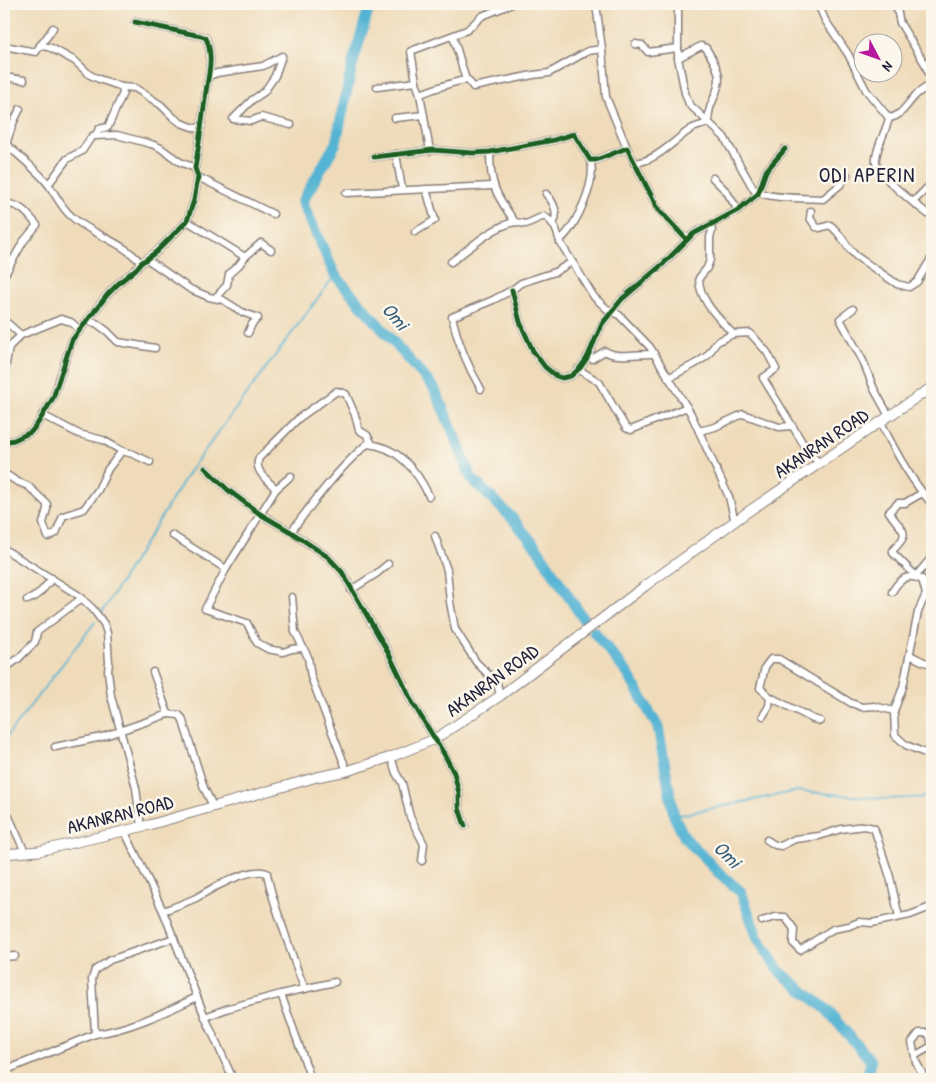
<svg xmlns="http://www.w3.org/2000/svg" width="936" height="1083" font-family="'Patrick Hand',sans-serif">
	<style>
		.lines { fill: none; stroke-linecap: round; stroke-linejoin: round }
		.stream { stroke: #54b4d3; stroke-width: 2 }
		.river { stroke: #54b4d3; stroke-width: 11 }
		.street-casing { stroke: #887e7a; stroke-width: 9 }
		.secondary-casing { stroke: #887e7a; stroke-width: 11 }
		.street { stroke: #fff; stroke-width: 6 }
		.secondary { stroke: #fff; stroke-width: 9 }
		.cycleway-casing { stroke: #fbf7ec; stroke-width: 8 }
		.cycleway { stroke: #1b5e20; stroke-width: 5 }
		.labels { text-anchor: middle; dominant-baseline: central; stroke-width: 5; stroke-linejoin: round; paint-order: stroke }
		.street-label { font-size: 19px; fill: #22223b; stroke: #fbf7ec }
		.water-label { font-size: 20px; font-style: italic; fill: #365c78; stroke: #fbf7ec }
		.quarter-label { font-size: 21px; letter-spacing: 1px; fill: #22223b; stroke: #fbf7ec }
	</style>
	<rect width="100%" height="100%" fill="#fbf7ec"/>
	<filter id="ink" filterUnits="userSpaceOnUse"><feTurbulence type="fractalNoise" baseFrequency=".02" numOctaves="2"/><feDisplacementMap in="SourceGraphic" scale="10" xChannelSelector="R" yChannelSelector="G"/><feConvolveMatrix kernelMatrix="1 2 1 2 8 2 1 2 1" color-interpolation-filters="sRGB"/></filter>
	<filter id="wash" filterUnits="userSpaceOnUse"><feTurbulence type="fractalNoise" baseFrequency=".0096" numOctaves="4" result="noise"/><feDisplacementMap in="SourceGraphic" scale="20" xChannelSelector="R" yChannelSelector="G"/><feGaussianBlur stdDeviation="1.12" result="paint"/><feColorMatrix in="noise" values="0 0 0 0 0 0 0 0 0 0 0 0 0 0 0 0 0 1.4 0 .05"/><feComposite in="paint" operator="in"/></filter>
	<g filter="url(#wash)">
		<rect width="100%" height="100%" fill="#efdbba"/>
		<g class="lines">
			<!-- stream -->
			<g class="stream">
				<polyline points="101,614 191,469 335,275"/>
				<polyline points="4,740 95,622"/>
				<polyline points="674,816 797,791 886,799 932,797"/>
			</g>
			<!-- river -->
			<g class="river">
				<polyline points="370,4 352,66 336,143 302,202 335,275 434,388 457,441 471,478 512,518 537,548 586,623"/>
				<polyline points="594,632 628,674 658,727 674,816 685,838 717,871 741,892 758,939 779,971 826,1009 871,1061 867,1079"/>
			</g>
		</g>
	</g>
	<g filter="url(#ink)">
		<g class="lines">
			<defs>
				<g id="street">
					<polyline points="596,4 602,49 606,97 627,148"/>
					<path d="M678,4V58L685,93L689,104L724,137L754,190C765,199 807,198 823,199L840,185L847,175"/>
					<path d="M818,4L825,20L848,54L866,90L889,118C887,129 874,152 876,163C879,177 920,208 932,217"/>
					<polyline points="896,4 900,23 925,64 932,82"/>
					<polyline points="453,36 466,80"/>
					<polyline points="635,44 642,45 648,52 678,48"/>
					<polyline points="40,45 51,48 75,61 90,75 99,79 122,87 135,88 161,105 173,117 181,123 195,128 201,128"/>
					<path d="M4,46L36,52C41,43 48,37 53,28"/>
					<polyline points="209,76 217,73 263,66 282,56 275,76 264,92 252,100 233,119 251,121 261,117 291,125"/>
					<polyline points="4,77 24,80"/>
					<polyline points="416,82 411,51 467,30 482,16 512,4"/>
					<path d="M377,87L416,82L420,94C432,90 456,80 468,80L473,87L533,75L549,73L588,51L602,49"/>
					<polyline points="420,94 430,151"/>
					<polyline points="395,118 424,115"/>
					<path d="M889,118C901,117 907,104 915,96C919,91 926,88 932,84"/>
					<polyline points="95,136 99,129 108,127 123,93 122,87"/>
					<path d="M4,144H6C20,157 37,170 48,184C56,195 61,207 71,216C92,235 122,241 141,263"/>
					<polyline points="6,144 14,121 20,109"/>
					<path d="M490,152C490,185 496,195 515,222L526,224L544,216C554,222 557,231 560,242"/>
					<polyline points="396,154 402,189"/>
					<polyline points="374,157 433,150 473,153 490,152 554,140 574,134 590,160 596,160 627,148 658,209 687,240"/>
					<path d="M590,160C598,179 576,227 561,239L560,242L594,297L607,309L619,315L650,347L691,414L729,497L735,522"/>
					<path d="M634,163C657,161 673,141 691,129C696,126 704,125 709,122C706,105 720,94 719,77C718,68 711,56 706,48L701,46L678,58"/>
					<polyline points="198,177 273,214"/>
					<polyline points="713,178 726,191 738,210"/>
					<polyline points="47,183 51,181 67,159 82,151 92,136 95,136 117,135 151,144 159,147 180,162 195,168"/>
					<polyline points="346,193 493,186"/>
					<path d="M546,194C554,202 559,214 553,224"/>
					<polyline points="913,202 932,183"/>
					<path d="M4,204C20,203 27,213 37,225L23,242L4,276"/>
					<path d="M811,211L810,218L816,227L820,228L830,225C841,233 846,247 856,256L897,284L909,287L917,282L932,257"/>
					<polyline points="187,221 245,257 261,243 271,250"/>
					<path d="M711,225L712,231L710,237V260L707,268L699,278C699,301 719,318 733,334"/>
					<polyline points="415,232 435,220 426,189"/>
					<polyline points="147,259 190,289 209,297 223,300 242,312 258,318 252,324 248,333"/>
					<path d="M451,262C469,249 493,226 515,222"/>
					<polyline points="512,290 520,322 533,351 545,367 556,376 562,378 571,376 580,368 587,358 602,324 622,299 663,264 693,234 738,210 758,194 766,171 785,149"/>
					<polyline points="215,298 227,285 229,274 239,265 245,257"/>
					<polyline points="853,309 840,319 863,361 874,389 889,416"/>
					<polyline points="4,320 21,335"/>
					<polyline points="87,322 96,323 107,331 118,342 155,348"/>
					<path d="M587,357L592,359L605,351C616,359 640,353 654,354"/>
					<polyline points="578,369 599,382 626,428 631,430 687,407"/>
					<polyline points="4,375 9,347 21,335 61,319 71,322 80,330"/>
					<polyline points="668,378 695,364 707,356 717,342 733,334 750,333 767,352 776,369 763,378 804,445 806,451 820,463"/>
					<path d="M481,389C468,367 458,343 452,317L493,300L512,290L521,283L555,272L572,262"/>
					<polyline points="42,415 79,434 103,440 122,451 133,454 150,462"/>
					<path d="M881,422C895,452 910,479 932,504"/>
					<polyline points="699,431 715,427 743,414 779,427 792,426"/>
					<path d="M4,442L14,440L31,432L38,423L53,398L72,340L108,294L120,282L136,269L141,263L156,252L187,221L194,200L198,177L195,168C199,145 202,122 205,99C207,78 215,59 206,38L201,36L135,22"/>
					<polyline points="205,468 228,490 260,514 291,532 328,557 342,572 388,652 412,702 443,752 454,773 459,793 459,808 465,826"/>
					<polyline points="4,473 16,481 28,486 47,504 47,509 43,523 48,537 56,533 63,516 84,509 98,490 108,469 122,451"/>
					<polyline points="291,476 276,489 226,569 205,609 247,623 257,643 268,649 283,652 292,649 302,648"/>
					<path d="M276,489C268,481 253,470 259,458L299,418L337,391L346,394L355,415L359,430L367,435L372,444"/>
					<path d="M922,493L905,503H898L889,512C901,531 913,531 893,550V553L916,576L932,557"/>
					<path d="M291,532C314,501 338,469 367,444C397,446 417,470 429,496"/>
					<polyline points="172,535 226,569"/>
					<polyline points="435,536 447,570 450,602 455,629 476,662 497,683 500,696"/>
					<polyline points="4,549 78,595 93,609 104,624 107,633 109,662 108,671 111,696 136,788 141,827"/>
					<polyline points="922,579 926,594 918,612 903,687 894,711 895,735 906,745 932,756"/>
					<polyline points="351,590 376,574 388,564"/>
					<path d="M892,592C904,571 914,575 932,585"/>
					<polyline points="292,597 295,632 308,657 311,677 347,771"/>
					<path d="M27,600C38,597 45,587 52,578"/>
					<polyline points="4,618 5,618"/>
					<polyline points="910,655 924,662 932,664"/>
					<polyline points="4,669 18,659 35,642 37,632 82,598"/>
					<polyline points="153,672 168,714 179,715 182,718 204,788 213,806"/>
					<polyline points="763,716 769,706 770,697"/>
					<polyline points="820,721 813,719 770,697 760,688 765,667 771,659 779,659 789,665 851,703 862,707 874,706 894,711"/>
					<polyline points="55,747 102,737 168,714"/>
					<polyline points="391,757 396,773 402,783 410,817 424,844 422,861"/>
					<polyline points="4,810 9,817 25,852"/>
					<polyline points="124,830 163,911 205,1017 233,1079"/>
					<polyline points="767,840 775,845 781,846 795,839 819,836 841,829 864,826 874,828 890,877 899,917"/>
					<path d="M163,911C174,907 185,903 196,898C210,889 251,866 267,873C270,891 275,905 281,922C289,945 295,966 305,989"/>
					<polyline points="762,921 775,917 785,917 794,929 793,943 800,950 833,929 849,926 859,922 872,923 910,915 928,908 932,908"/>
					<polyline points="4,957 15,956"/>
					<polyline points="281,994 335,982"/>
					<polyline points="205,1017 229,1008 281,994 311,1079"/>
					<polyline points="95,1034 92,979 95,970 110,960 174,938"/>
					<polyline points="916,1055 932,1046 929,1033 931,1032"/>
					<path d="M4,1071L95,1034C131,1029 165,1012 197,997"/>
					<polyline points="924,1079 922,1073 916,1062 912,1042 919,1033 929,1033"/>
				</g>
				<polyline id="secondary" points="4,854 39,851 149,825 317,777 347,771 391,757 435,739 500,696 645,586 749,511 932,387"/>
			</defs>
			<!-- street casing -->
			<use href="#street" class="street-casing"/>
			<!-- secondary casing -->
			<use href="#secondary" class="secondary-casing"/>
			<!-- street -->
			<use href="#street" class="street"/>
			<!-- secondary -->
			<use href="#secondary" class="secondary"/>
			<defs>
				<g id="cycleway">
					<polyline points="374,157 433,150 473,153 490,152 554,140 574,134 590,160 596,160 627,148 658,209 687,240"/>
					<polyline points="512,290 520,322 533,351 545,367 556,376 562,378 571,376 580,368 587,358 602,324 622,299 663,264 693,234 738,210 758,194 766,171 785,149"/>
					<path d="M4,442L14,440L31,432L38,423L53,398L72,340L108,294L120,282L136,269L141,263L156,252L187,221L194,200L198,177L195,168C199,145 202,122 205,99C207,78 215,59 206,38L201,36L135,22"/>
					<polyline points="205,468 228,490 260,514 291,532 328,557 342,572 388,652 412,702 443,752 454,773 459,793 459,808 465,826"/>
				</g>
			</defs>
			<!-- cycleway casing -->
			<use href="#cycleway" class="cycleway-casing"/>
			<!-- cycleway -->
			<use href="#cycleway" class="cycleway"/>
		</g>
	</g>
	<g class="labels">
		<!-- street labels -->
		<g class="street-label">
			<text transform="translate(821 443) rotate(-34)">AKANRAN ROAD</text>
			<text transform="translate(492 680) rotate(-36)">AKANRAN ROAD</text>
			<text transform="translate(120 814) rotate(-14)">AKANRAN ROAD</text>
		</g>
		<!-- water labels -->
		<g class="water-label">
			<text transform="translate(396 316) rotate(49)">Omi</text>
			<text transform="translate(728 854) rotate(44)">Omi</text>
		</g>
		<!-- quarter labels -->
		<g class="quarter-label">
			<text x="867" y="174">ODI APERIN</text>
		</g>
	</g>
	<!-- margin -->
	<rect width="936" height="1083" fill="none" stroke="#fbf7ec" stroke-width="20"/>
	<!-- north arrow -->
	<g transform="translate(878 58) rotate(131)"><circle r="24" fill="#fbf7ec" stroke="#a4a2a5"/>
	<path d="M0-4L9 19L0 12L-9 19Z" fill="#b5179e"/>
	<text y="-8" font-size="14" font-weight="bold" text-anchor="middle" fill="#22223b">N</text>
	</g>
</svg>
